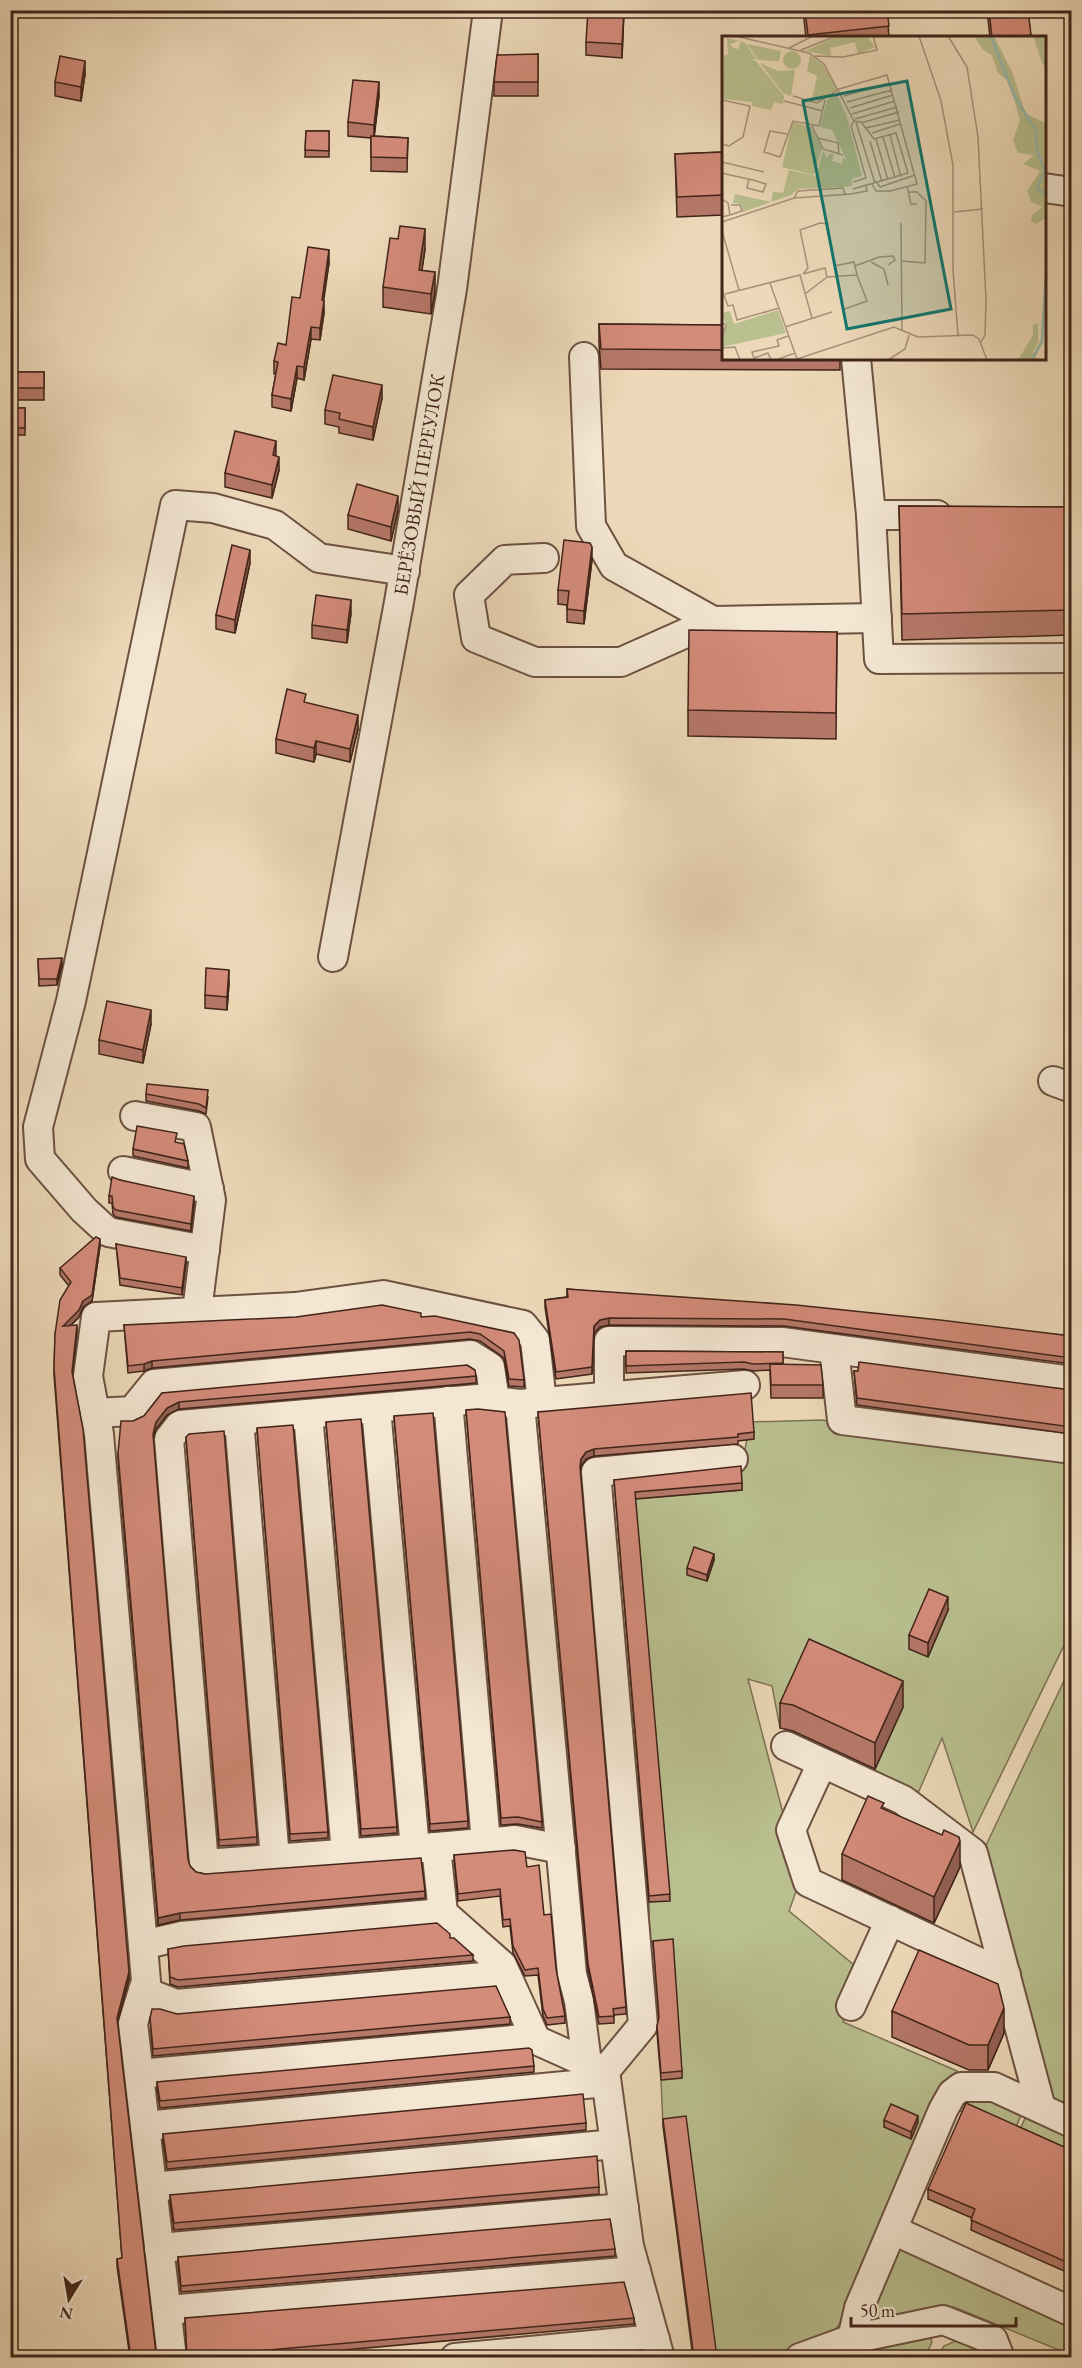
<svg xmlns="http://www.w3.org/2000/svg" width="1082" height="2368" font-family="'EB Garamond',serif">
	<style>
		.green { fill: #b9bf8f; stroke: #7d7254; stroke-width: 1.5 }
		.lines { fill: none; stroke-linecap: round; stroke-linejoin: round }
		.minor-casing { stroke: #6c5141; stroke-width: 32 }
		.minor { stroke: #f3e6d2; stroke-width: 28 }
		.wall { fill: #b57869; stroke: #412419; stroke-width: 1.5 }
		.shaded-wall { fill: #946155; stroke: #412419; stroke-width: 1.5 }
		.building { fill: #d38b7a; stroke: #412419; stroke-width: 1.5 }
		.labels { text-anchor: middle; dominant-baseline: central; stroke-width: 6; stroke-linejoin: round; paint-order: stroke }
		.street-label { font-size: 20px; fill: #412419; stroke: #f3e6d2 }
		.inset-river { fill: none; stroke: #9abaab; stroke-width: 3 }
		.inset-road { fill: none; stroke: #a89179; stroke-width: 1.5 }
		.view { fill: #0f766e; fill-opacity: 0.15; stroke: #0f766e; stroke-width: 3 }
		.inset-edge { fill: none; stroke: #412419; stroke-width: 3 }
	</style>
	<rect width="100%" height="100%" fill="#edd9b9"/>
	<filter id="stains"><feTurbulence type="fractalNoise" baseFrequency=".00333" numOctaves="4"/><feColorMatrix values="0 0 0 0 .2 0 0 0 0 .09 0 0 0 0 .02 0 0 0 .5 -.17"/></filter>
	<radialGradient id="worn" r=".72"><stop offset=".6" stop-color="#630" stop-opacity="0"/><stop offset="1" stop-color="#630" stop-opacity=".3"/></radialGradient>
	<!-- green -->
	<g class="green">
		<polygon points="822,1420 1071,1461 1071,1631 973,1832 942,1738 919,1791 905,1791 871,1777 902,1707 780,1728 772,1686 748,1679 791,1844 797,1889 789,1911 860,1970 843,2022 957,2071 853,2304 836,2329 827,2338 765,2357 716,2357 685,2123 663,2126 661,2080 682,2078 672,1946 649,1948 649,1902 670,1900 635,1499 742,1490 741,1471 750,1422"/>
		<polygon points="1071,1666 1071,2116 1065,2111 1048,2091 980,1858"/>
		<polygon points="974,2096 1024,2108 1016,2127 1010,2133 956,2109 961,2103"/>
		<polygon points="1029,2110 1071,2130 1071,2160 1020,2129"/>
		<polygon points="893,2245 1071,2325 1071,2355 954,2307 938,2307 872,2323 869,2319"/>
		<polygon points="929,2335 932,2342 925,2357 826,2358"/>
		<polygon points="960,2339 977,2344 985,2358 936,2358 944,2346"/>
	</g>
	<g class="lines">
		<defs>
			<g id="minor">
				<polyline points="1044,188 1072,192"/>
				<polyline points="584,357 591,526 614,566 713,621"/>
				<polyline points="856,358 871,515 937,515"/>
				<polyline points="871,515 879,659 1072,658"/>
				<polyline points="544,558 505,560 469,595 476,638 535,662 621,662 713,621 877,618"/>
				<path id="s1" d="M333,957L399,602L452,289L488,10"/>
				<polyline points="1053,1081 1072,1088"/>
				<polyline points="135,1116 196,1127 211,1200 197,1311"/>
				<polyline points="123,1171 209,1189"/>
				<polyline points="205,1250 108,1232 84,1210 40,1159 38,1127 71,1001 175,505 213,508 275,525 319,558 405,571"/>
				<polyline points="834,1349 842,1420 1072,1449"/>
				<polyline points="609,1396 609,1341 782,1342 1072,1381"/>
				<polyline points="448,1401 486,1843"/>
				<polyline points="520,1404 572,1974 579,2001 587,2063"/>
				<polyline points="376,1408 415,1849"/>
				<polyline points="95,1413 132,1411 154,1384 471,1355 490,1367 495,1401"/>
				<polyline points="308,1414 346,1854"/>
				<polyline points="239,1420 275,1859"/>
				<polyline points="786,1746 903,1800 973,1853 1041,2108"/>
				<polyline points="822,1763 791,1830 808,1882 1006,1975"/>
				<polyline points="436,1847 515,1840 561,1849"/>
				<polyline points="143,1945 181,1936 443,1913"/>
				<polyline points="143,1991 176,2004 506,1975"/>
				<polyline points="851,2006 890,1920"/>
				<polyline points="605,2071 536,2040 502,1965 443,1913 436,1847 204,1864 169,1439 180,1425 478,1399 520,1404 745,1385"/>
				<polyline points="139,2074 534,2038"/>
				<polyline points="145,2126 606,2082"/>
				<polyline points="152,2187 615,2144"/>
				<polyline points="893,2230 1072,2312"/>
				<polyline points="159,2248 624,2208"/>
				<polyline points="167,2310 636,2271"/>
				<polyline points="852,2339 859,2308 943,2110 952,2094 961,2087 994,2087 1072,2123"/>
				<polyline points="172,2358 133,2023 146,1981 99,1434 88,1376 96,1317 295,1307 383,1295 523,1325 535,1340 542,1402"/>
				<polyline points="455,2358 655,2339"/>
				<polyline points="660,2358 629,2246 605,2071 643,2025 596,1472 733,1459"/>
				<polyline points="800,2358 852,2339 943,2320 993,2340 1000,2358"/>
			</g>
		</defs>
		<!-- minor casing -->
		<use href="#minor" class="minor-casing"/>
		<!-- minor -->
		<use href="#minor" class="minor"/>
	</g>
	<!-- wall -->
	<g class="wall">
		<polygon points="624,10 622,58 586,55 586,42"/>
		<polygon points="803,10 887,10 889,38 806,38"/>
		<polygon points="987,10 1028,10 1031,38 990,38"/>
		<polygon points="538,54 538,96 494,96 494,82"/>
		<polygon points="85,74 81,101 55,96 55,82"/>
		<polygon points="379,96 374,136 408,138 407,172 371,171 371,138 348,136 348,122"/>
		<polygon points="306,131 329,131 329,157 305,157"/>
		<polygon points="723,152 723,215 677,217 675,154"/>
		<polygon points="425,249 422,270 435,292 431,314 383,307 383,287"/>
		<polygon points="329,263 323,301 324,313 320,340 311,339 304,380 297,378 291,411 272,407 272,395 276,374 274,374 274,361 286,345 300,298"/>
		<polygon points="599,324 723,325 723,358 840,358 840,370 601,369 599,344"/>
		<rect x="10" y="372" width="34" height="28"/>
		<polygon points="382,398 373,440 339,433 339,427 325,424 325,410"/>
		<rect x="10" y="408" width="15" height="27"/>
		<polygon points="279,470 272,498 225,487 225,473"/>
		<polygon points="899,506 1071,507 1071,635 902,640"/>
		<polygon points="398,510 391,541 348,529 348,515"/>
		<polygon points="10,514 15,539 15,546 10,547"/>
		<polygon points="592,560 584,624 567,622 567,605 558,604 558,590"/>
		<polygon points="250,563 235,633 216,629 216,615"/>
		<polygon points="351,613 347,643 312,638 312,625"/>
		<polygon points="837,632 836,739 688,736 688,710"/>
		<polygon points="306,703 358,729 350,762 316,754 314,762 276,753 276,739"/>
		<polygon points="38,959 62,965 57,985 39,986"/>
		<polygon points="229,983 227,1010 205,1008 205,995"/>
		<polygon points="151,1024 143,1063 99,1054 99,1040"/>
		<polygon points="146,1094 208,1097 206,1114 199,1111 146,1101"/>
		<polygon points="133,1149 188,1161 188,1168 133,1156"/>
		<polygon points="120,1180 194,1203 191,1231 116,1217 113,1214 112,1203 109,1203 109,1196"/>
		<polygon points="116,1244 186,1263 182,1295 120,1285"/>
		<polygon points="100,1246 92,1301 83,1307 79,1317 71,1325 77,1332 72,1375 129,1979 117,2023 156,2353 158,2358 130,2358 117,2266 117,2259 122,2258 54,1375 55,1334 69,1286 60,1275 60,1268"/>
		<polygon points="567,1289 1071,1336 1071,1364 784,1326 609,1325 600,1327 594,1333 592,1374 556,1379 545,1307 545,1300 567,1297"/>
		<polygon points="421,1317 514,1333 524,1380 524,1387 509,1386 504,1358 480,1341 470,1339 152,1368 144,1371 128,1373 124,1325"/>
		<polygon points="626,1351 783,1352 783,1364 823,1385 823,1398 771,1398 770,1370 753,1371 744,1369 626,1373"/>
		<polygon points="854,1371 1071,1390 1071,1434 857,1405"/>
		<polygon points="476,1376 476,1383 179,1409 167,1415 156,1429 153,1439 188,1859 190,1866 196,1872 205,1874 425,1891 425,1898 180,1920 158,1925 118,1460 118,1453 133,1421 144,1416 162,1393"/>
		<polygon points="466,1410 542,1822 542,1828 518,1824 501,1825"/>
		<polygon points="538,1412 754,1432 754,1439 738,1441 738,1444 594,1456 586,1459 581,1466 580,1471 626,2007 626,2014 614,2015 614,2023 599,2024 588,1971"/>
		<polygon points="394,1416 468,1821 468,1828 430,1831"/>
		<polygon points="326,1422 397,1827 397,1833 361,1836"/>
		<polygon points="257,1428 328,1832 328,1838 290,1841"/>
		<polygon points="186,1437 257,1837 257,1844 219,1846"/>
		<polygon points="614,1480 742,1483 742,1490 635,1499 670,1901 649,1902"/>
		<polygon points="714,1560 707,1581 687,1575 687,1568"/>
		<polygon points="948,1610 928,1657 909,1649 909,1635"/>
		<polygon points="780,1703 903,1707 875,1769 793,1731 780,1728"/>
		<polygon points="884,1809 960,1867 934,1923 842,1880 842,1854"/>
		<polygon points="454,1855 527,1867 544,1915 565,2016 565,2023 547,2025 543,2016 538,1975 525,1976 513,1953 510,1926 503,1927 500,1896 458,1901"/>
		<polygon points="450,1938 473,1955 473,1961 178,1987 170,1984 168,1949"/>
		<polygon points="653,1941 682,2071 682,2078 661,2080 657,2033 657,2026 659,2018"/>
		<polygon points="892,2011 1004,2033 988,2070 969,2070 892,2037"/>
		<polygon points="177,2014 510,2017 510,2024 153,2056 150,2018"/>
		<polygon points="534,2066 534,2072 160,2108 157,2089 157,2082"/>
		<polygon points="663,2119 717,2358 693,2358 663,2126"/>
		<polygon points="884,2120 918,2122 911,2139 884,2127"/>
		<polygon points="586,2123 586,2130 167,2169 163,2141 163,2134"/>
		<polygon points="1071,2150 1071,2274 971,2230 972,2218 928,2199 928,2189"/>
		<polygon points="599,2187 599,2194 174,2230 170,2202 170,2195"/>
		<polygon points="615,2249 615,2256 181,2292 178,2264 178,2257"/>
		<polygon points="185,2318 634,2318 634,2324 255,2358 187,2358"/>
	</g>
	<!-- shaded-wall -->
	<g class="shaded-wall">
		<polygon points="624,10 622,58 622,44"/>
		<polygon points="85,61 85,74 81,101 81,87"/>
		<polygon points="379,82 379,96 374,139 374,125"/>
		<polygon points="425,229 425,249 419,290 419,270"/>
		<polygon points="329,250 329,263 322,313 322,300"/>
		<polygon points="435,272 435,292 431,314 431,294"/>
		<polygon points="324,301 324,313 320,340 320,328"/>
		<polygon points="311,327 311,339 304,380 304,367"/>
		<polygon points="297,366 297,378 291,411 291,399"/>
		<polygon points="382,385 382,398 373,440 373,427"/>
		<polygon points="276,441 276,455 273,469 273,455"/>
		<polygon points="279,457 279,470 272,498 272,485"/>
		<polygon points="398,496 398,510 391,541 391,527"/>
		<polygon points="592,547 592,560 584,624 584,611"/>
		<polygon points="250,550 250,563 235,633 235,620"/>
		<polygon points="351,600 351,613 347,643 347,630"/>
		<polygon points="358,715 358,729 350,762 350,749"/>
		<polygon points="316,741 316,754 314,762 314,748"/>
		<polygon points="62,958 62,965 57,985 57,979"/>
		<polygon points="229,970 229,983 227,1010 227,997"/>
		<polygon points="151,1010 151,1024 143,1063 143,1050"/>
		<polygon points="194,1196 194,1203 191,1231 191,1224"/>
		<polygon points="100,1239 100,1246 92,1301 83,1307 79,1317 63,1333 63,1326"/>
		<polygon points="186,1257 186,1263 182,1295 182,1288"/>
		<polygon points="609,1318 609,1325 600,1327 594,1333 592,1374 594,1326 600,1320"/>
		<polygon points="77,1325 77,1332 72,1379 72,1372"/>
		<polygon points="152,1361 152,1368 144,1371 144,1364"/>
		<polygon points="179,1402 179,1409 167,1415 156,1429 153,1440 153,1434 156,1422 167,1408"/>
		<polygon points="594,1449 594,1456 586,1459 581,1466 580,1473 581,1459 586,1452"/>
		<polygon points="714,1554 714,1560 707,1581 707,1575"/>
		<polygon points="948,1597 948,1610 928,1657 928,1643"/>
		<polygon points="903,1681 903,1707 875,1769 875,1743"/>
		<polygon points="960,1841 960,1867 934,1923 934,1897"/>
		<polygon points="180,1913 180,1920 158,1925 158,1918"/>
		<polygon points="129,1972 129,1979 117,2025 117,2018"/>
		<polygon points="1004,2008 1004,2033 988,2070 988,2045"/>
		<polygon points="918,2116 918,2122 911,2139 911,2132"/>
	</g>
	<!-- building -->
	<g class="building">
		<polygon points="588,10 624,10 622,44 586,42"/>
		<polygon points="805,10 887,10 889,26 808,35"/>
		<polygon points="989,10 1028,10 1031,35 1009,38 992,38"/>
		<polygon points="538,54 538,82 494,82 497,55"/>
		<polygon points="60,56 85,61 81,87 55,82"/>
		<polygon points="353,80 379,82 374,125 348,122"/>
		<polygon points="306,131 329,131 329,151 305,150"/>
		<polygon points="371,136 408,138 407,158 371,157"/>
		<polygon points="723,152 723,195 677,197 675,154"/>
		<polygon points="400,226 425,229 419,270 435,272 431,294 383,287 390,238 398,239"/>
		<polygon points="308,247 329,250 322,300 324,301 320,328 311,327 304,367 297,366 291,399 272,395 278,362 274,361 278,343 286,345 292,297 300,298"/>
		<polygon points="599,324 723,325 723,350 601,349"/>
		<rect x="10" y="372" width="34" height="16"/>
		<polygon points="333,375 382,385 373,427 339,419 340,413 325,410"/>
		<rect x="10" y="408" width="15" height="20"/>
		<polygon points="235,431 276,441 273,455 279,457 272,485 225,473"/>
		<polygon points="357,484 398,496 391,527 348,515"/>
		<polygon points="899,506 1071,507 1071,610 902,614"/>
		<polygon points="10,514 15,539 10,540"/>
		<polygon points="564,540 590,543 592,547 584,611 567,609 569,591 558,590"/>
		<polygon points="232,545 250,550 235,620 216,615"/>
		<polygon points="316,595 351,600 347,630 312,625"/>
		<polygon points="689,630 837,632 836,713 688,710"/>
		<polygon points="287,689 306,694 304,702 358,715 350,749 316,741 314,748 276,739"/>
		<polygon points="62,958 57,979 39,979 38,959"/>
		<polygon points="206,968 229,970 227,997 205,995"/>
		<polygon points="107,1001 151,1010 143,1050 99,1040"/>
		<polygon points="147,1084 208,1090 206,1108 199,1104 146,1094"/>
		<polygon points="137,1126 177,1133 175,1142 184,1144 188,1161 133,1149"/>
		<polygon points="112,1177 120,1180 194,1196 191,1224 116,1210 113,1207 112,1196 109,1196"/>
		<polygon points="96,1237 100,1239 92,1295 83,1301 79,1310 63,1326 77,1325 72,1372 83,1429 129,1972 117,2018 156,2353 158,2358 131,2358 117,2259 122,2258 54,1368 55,1334 60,1300 71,1282 60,1268"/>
		<polygon points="116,1244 186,1257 182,1288 120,1278"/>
		<polygon points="567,1289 796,1305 940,1320 1071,1336 1071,1358 784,1319 609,1318 600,1320 594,1326 592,1367 556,1372 545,1300 568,1297"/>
		<polygon points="382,1305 421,1313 421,1317 435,1316 514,1333 519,1340 524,1380 509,1379 504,1351 480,1334 470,1332 152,1361 144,1364 128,1366 124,1325 296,1317"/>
		<polygon points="626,1351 783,1352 783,1363 753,1364 744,1362 626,1366"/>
		<polygon points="859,1362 1071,1390 1071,1427 857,1398 854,1371 858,1371"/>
		<polygon points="770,1364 821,1365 823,1385 771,1385"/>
		<polygon points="467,1365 475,1370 476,1376 179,1402 167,1408 156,1422 153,1434 188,1859 190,1866 196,1872 205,1874 421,1858 425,1891 180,1913 158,1918 118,1453 121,1421 133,1421 144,1416 162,1393"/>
		<polygon points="751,1393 754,1432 738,1434 738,1437 594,1449 586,1452 581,1459 580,1467 626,2007 613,2009 614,2016 599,2017 588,1964 538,1412"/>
		<polygon points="478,1409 505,1412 542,1822 518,1817 501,1818 466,1410"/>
		<polygon points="433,1413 468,1821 430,1824 394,1416"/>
		<polygon points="361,1419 397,1827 361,1829 326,1422"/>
		<polygon points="293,1425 328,1832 290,1834 257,1428"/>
		<polygon points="224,1431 257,1837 219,1840 186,1437 189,1434"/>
		<polygon points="741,1466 742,1483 635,1492 670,1894 649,1896 614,1480"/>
		<polygon points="694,1547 714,1554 707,1575 687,1568"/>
		<polygon points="929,1589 948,1597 928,1643 909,1635"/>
		<polygon points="809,1639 903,1681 875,1743 793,1705 780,1703"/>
		<polygon points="868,1796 884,1803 881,1808 942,1835 944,1830 959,1837 960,1841 934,1897 842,1854"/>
		<polygon points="514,1850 525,1852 527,1867 539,1865 544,1915 551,1914 556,1969 565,2016 547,2018 543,2009 538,1968 525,1970 513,1946 510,1919 503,1920 500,1889 458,1894 454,1855"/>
		<polygon points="437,1923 450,1934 450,1938 454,1938 473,1955 178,1980 170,1977 168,1949 184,1946"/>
		<polygon points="673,1939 682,2071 661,2073 657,2026 659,2017 653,1941"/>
		<polygon points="919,1950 998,1984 1004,2008 988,2045 969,2045 892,2011"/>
		<polygon points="496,1986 510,2017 153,2049 150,2018 152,2009 160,2009 177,2014"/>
		<polygon points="529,2048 532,2050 534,2066 160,2101 157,2082"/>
		<polygon points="583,2094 586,2123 167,2162 163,2134"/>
		<polygon points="966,2103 1071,2150 1071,2264 971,2220 975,2209 928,2189"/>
		<polygon points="891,2104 918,2116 911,2132 884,2120"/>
		<polygon points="686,2116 717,2358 694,2358 663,2119"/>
		<polygon points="597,2156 599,2187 174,2223 170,2195"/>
		<polygon points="610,2219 615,2249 181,2286 178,2257"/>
		<polygon points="624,2282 634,2318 187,2357 185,2318"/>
		<polygon points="643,2350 646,2358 558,2358"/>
	</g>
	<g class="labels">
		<!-- street labels -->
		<g class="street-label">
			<text stroke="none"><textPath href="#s1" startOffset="480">БЕРЁЗОВЫЙ ПЕРЕУЛОК</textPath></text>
		</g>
	</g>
	<!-- overview -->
	<g transform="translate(722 36)">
		<rect width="324" height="324" fill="#edd9b9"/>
		<path d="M116,0H145L153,11L136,18L133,6L108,12L109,20L83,15ZM252,0H272L291,38L303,77L323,87L324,182L314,188L309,186L310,179L320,171L309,166L305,155L318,135L301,128L312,119L296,117L291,104L298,84L287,46L276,37L270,19L261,14ZM311,0H324V32L320,27ZM5,2L17,5L8,8L11,12L16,13L19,5L24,8L34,23H29L34,25L62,60L61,68L52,66L49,74L30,70V66L0,63V20L6,19ZM25,8L59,15L57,25L36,24ZM61 24a9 9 0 1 1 18 0a9 9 0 1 1-18 0ZM88,19L101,29L115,53L96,65L90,63L95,40L85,35ZM38,27L56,35L73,34L69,60L61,57ZM115,58L125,81L140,140L130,143V150L123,151L76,153L69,159L21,176L19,168L11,167L13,158L49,166L51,156L61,157L67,134L94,140L101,115L105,122L107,118H112L110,125L120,128L121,121L125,125L110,94L98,91L105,64ZM71,86L89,91L100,112L92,139L60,131ZM56,274L64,297L0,311L4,289L0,277L8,275L12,288ZM316,287V306L311,316L315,324H296L311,299V289Z" fill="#b9bf8f"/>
		<path class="inset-river" d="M269,0L292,59L314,95L315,115L323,134L315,152L324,159M310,324L320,305L324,240"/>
		<path class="inset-road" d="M13,0L87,17L102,28L132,85L129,90L144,142L131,146M197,0L219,65L231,129V234L236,299M226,0L245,31L256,101L264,264L263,299L259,306M67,12L91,0M79,14L114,0M93,20L121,21L155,14L151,0M71,60L95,67L117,53L165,39L195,148L168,155H154L150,148M122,60L167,47M0,64L28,70L21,101L7,110L0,108M62,65L101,75M125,66L170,54M128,72L171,59M130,78L173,65M133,83L175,71M134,86L153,147M139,87L177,76M90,90L101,113L121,119M144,92L178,84M150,97L178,88M65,98L48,95L42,116L58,121L71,85L97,90L103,64M168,99L179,141M161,101L173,142M96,102L116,107L117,118M154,103L166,144M148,105L160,146M0,126L42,136M0,137L8,139L31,144L44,148L41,156L25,152L27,143M155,147L158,151L193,139M185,150L189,168H195M131,153L186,137L174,97L152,103L139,86L132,85M72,162L76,155L121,152L123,158M0,163L6,167L8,179L0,181M232,176L261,173M8,179L20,175L18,169H9M0,186L72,162L129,158L145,155L144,150M179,187L180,294M0,195L17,254M179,225L203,227L204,165L195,156H186M149,226L162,233L166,249M112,230L132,226L135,239M133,230L157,221L171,220L173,224L166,229M81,238L86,232L78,194L98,187L107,188M81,238L103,232L105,241L83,258M105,241L135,239L145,265L120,274M48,247L75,323M0,254L6,270L11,269L15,284L57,272M3,258L78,239L90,282M0,286L4,289L0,302M63,291L110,276M0,312L13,311L18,324M49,324L46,317L32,322L30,316L57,310L55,304L66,300M54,324L73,317M72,324L172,291L196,301L251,299L257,303L265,324M166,324L183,313L187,299"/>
		<path class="view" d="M185,45L229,273L125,293L81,65Z"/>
		<rect width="324" height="324" class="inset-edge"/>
	</g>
	<!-- margin -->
	<rect width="1082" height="2368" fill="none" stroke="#edd9b9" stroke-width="36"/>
	<rect x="12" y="12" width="1058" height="2344" fill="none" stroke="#412419" stroke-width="3"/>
	<rect x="18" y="18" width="1046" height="2332" fill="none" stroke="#412419" stroke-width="1.5"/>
	<!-- north arrow -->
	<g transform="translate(69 2299) rotate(191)" stroke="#f3e6d2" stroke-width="4.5" paint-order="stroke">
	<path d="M0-4.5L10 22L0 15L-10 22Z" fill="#412419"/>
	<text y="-9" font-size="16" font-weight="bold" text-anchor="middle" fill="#412419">N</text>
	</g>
	<!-- scale -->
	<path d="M851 2317v9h165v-9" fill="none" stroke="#412419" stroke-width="3"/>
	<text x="860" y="2317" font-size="18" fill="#412419" stroke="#f3e6d2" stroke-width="4.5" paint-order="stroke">50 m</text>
	<rect width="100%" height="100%" filter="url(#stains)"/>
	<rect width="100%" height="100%" fill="url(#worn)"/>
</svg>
